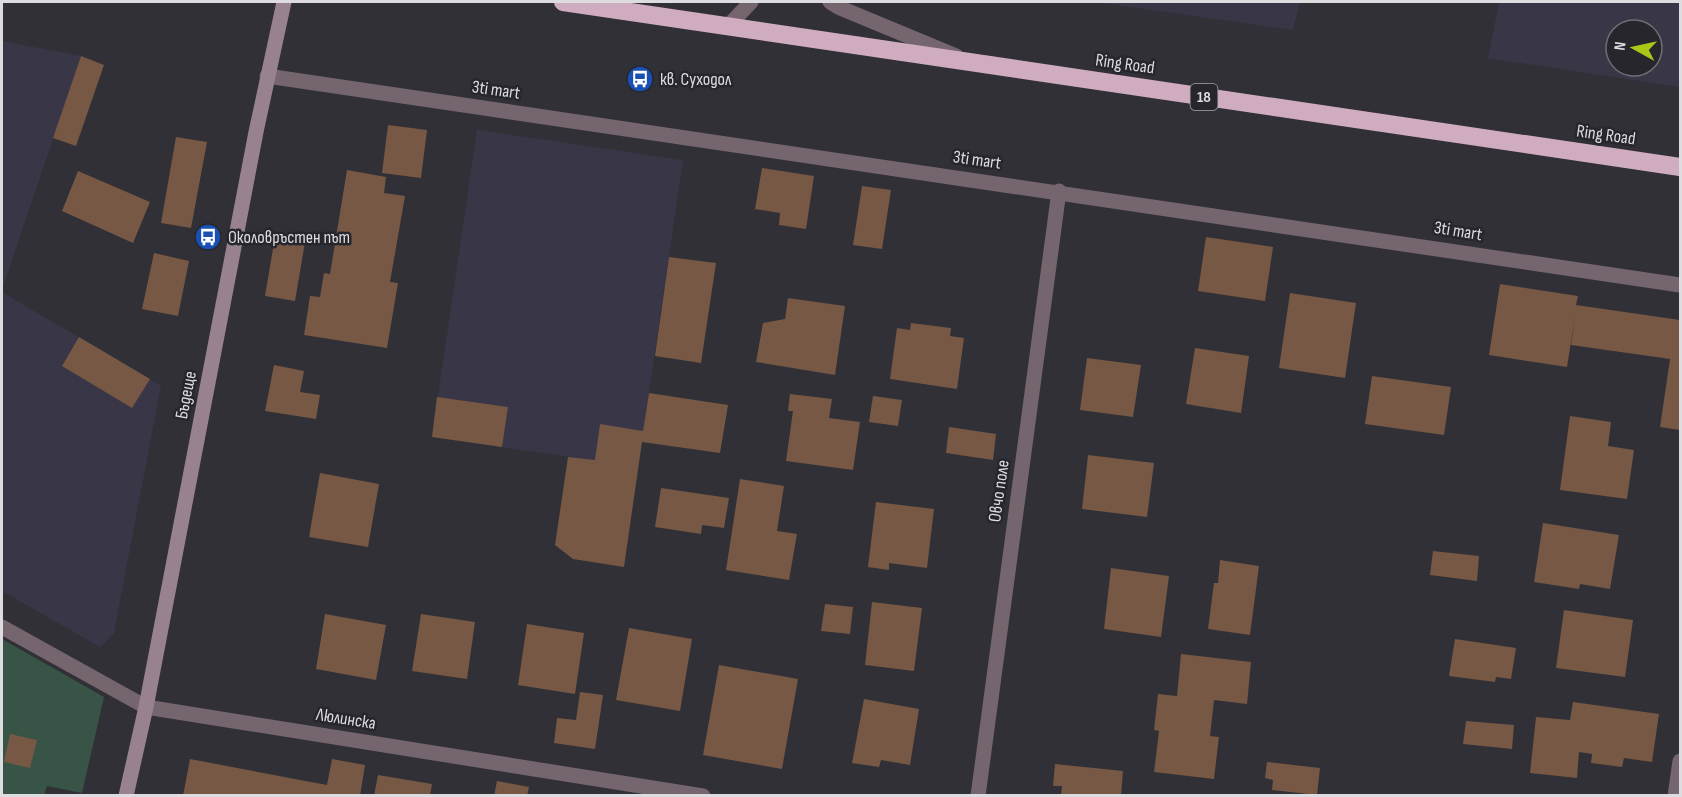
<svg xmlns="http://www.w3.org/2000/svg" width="1682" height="797" font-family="'Sofia Sans Condensed',sans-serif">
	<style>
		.commercial { fill: #393647; fill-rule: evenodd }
		.green { fill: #385447 }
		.building { fill: #765844 }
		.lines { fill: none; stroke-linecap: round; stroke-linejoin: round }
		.lane { stroke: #74656e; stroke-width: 15 }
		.street { stroke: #74656e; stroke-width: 15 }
		.secondary { stroke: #99828f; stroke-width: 15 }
		.highway { stroke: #d0acc1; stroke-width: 18 }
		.labels { text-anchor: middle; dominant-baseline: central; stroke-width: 5; stroke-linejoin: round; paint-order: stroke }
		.shield { fill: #27262c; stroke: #a6a5aa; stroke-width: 1.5 }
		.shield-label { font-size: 16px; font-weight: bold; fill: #dddce0 }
		.street-label { font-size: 18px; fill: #dddce0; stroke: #27262c }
		.poi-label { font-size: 18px; fill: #dddce0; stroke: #27262c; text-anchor: start }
	</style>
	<rect width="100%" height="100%" fill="#313036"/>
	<!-- commercial -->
	<g class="commercial">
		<polygon points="1097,2 1300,2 1293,30"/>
		<path d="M1499,2H1680V87L1488,58ZM1616,30H1652V66H1616Z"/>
		<polygon points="2,41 81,56 2,290"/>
		<polygon points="477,130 683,160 638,467 432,437"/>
		<polygon points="2,292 161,386 114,633 100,647 2,591"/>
	</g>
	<!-- green -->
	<polygon class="green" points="2,639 104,697 82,793 47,786 44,795 2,795"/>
	<!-- building -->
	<g class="building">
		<polygon points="81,56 104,65 76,146 53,138"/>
		<polygon points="388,125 427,130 421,178 382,173"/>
		<polygon points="176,137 207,142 191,228 161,223"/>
		<polygon points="762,168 814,176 806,229 779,225 780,213 755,209"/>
		<polygon points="347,170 386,177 384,193 405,196 390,282 398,283 387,348 304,335 310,296 320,297 324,273 330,274"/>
		<polygon points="78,171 150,202 133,243 62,211"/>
		<polygon points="862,186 891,190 882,249 853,245"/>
		<polygon points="275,237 305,242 295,301 265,296"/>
		<polygon points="1206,237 1273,247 1265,301 1198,291"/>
		<polygon points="154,253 189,261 178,316 142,309"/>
		<polygon points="669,257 716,263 701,363 655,356"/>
		<polygon points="1500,284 1578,296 1576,305 1680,320 1680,430 1660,427 1670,359 1571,345 1575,317 1567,367 1489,355"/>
		<polygon points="1290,293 1356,303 1345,378 1279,368"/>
		<polygon points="788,298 845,306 835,375 756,362 763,323 785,319"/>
		<polygon points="911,323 951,328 950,336 964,338 957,389 890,379 897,328 910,330"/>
		<polygon points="79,337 150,379 132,408 62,366"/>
		<polygon points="1195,348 1249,356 1241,413 1186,404"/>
		<polygon points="1087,358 1141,365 1133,417 1080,410"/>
		<polygon points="274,365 304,371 300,392 320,395 316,419 265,411"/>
		<polygon points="1372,376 1451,387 1444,435 1365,424"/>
		<polygon points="649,393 728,405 720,453 642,442 624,567 573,559 555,545 568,457 595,460 600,424 643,431"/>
		<polygon points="790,394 832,399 829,418 860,422 853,470 786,461 793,411 788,411"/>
		<polygon points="873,396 902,400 898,426 869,422"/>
		<polygon points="437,397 508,407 502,447 432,437"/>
		<polygon points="1570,416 1611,422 1608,446 1634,450 1627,499 1560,490"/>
		<polygon points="949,427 996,434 993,460 946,453"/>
		<polygon points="1088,455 1154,463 1147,517 1082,509"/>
		<polygon points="320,473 379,484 368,547 309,537"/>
		<polygon points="740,479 784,486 777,531 797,534 789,580 726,570"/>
		<polygon points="661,488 729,498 724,528 702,525 701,534 655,527"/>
		<polygon points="876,502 934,509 927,568 889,563 889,570 868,567"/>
		<polygon points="1543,523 1619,535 1610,589 1580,584 1579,589 1534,582"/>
		<polygon points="1433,551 1479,556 1477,581 1430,575"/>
		<polygon points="1220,560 1259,566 1250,635 1208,629 1214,583 1218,583"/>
		<polygon points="1111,568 1169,576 1161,637 1104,629"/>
		<polygon points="872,602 922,608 914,671 865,665"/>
		<polygon points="825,604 853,607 850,634 821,631"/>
		<polygon points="1564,610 1633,620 1625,677 1556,668"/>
		<polygon points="325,614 386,625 376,680 316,669"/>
		<polygon points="421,614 475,622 467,679 412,671"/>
		<polygon points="527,624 584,633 575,694 518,685"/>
		<polygon points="629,628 692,639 680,711 616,700"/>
		<polygon points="1455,639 1516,648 1511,679 1496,677 1495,682 1449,676"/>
		<polygon points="1181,654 1251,662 1247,704 1214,700 1210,736 1219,737 1214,779 1154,772 1159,731 1154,730 1158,694 1177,696"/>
		<polygon points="719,665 798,679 782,769 703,755"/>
		<polygon points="580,692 603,695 595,749 554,743 557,718 576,720"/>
		<polygon points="864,699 919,709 910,765 881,760 879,767 852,763"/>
		<polygon points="1573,702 1659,714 1652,762 1624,758 1622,767 1591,763 1592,754 1579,752 1577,778 1530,773 1536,717 1570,720"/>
		<polygon points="1466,721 1514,725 1512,749 1463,744"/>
		<polygon points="10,734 37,740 30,768 4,762"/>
		<polygon points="190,759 327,785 332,759 365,765 360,796 183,796"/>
		<polygon points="1267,762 1320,768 1317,795 1272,790 1273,780 1265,778"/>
		<polygon points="1055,764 1123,771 1121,796 1061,796 1062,786 1053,786"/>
		<polygon points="378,775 432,784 430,796 374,796"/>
		<polygon points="497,781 529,787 527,796 494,796"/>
	</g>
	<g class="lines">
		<!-- lane -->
		<g class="lane">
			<polyline points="830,2 838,7 956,56"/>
			<polyline points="728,26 751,2"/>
		</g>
		<!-- street -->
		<g class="street">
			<polyline points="267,76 1680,285"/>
			<polyline points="2,627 146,707 703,796"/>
			<polyline points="978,796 1059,191"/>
			<polyline points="1675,796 1680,761"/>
		</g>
		<!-- secondary -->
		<polyline class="secondary" points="126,796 146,707 256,132 284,2"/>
		<!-- highway -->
		<polyline class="highway" points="563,2 1680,167"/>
	</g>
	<!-- icons -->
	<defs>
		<symbol id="bus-disc" viewBox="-11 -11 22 22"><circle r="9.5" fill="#1a4fb4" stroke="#27262c"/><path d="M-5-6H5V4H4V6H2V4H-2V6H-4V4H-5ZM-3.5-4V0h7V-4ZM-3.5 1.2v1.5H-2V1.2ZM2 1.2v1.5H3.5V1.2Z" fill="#fff"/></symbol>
	</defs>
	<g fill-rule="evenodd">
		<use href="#bus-disc" x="625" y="64" width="30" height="30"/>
		<use href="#bus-disc" x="193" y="222" width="30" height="30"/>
	</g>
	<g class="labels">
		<!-- shield labels -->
		<rect class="shield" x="1190.5" y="84" width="27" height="26" rx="4.5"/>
		<g class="shield-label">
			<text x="1204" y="97">18</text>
		</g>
		<!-- street labels -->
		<g class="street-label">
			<text transform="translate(1125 64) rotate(8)">Ring Road</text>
			<text transform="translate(496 90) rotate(8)">3ti mart</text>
			<text transform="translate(1606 135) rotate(8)">Ring Road</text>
			<text transform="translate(977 160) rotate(8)">3ti mart</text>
			<text transform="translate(1458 231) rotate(9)">3ti mart</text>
			<text transform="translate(186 395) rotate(-79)">Бъдеще</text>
			<text transform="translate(999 491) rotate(-82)">Овчо поле</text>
			<text transform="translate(346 719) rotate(9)">Люлинска</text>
		</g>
		<!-- poi labels -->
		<g class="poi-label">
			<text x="660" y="79">кв. Суходол</text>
			<text x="228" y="237">Околовръстен път</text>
		</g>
	</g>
	<!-- border -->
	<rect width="1682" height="797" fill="none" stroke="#dddce0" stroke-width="6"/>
	<!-- north arrow -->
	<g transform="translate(1634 48) rotate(278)"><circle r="28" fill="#27262c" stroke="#706f74" stroke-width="1.5"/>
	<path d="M0-4.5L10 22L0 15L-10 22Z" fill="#abc616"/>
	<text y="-9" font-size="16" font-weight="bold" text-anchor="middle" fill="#dddce0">N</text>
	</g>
</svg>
